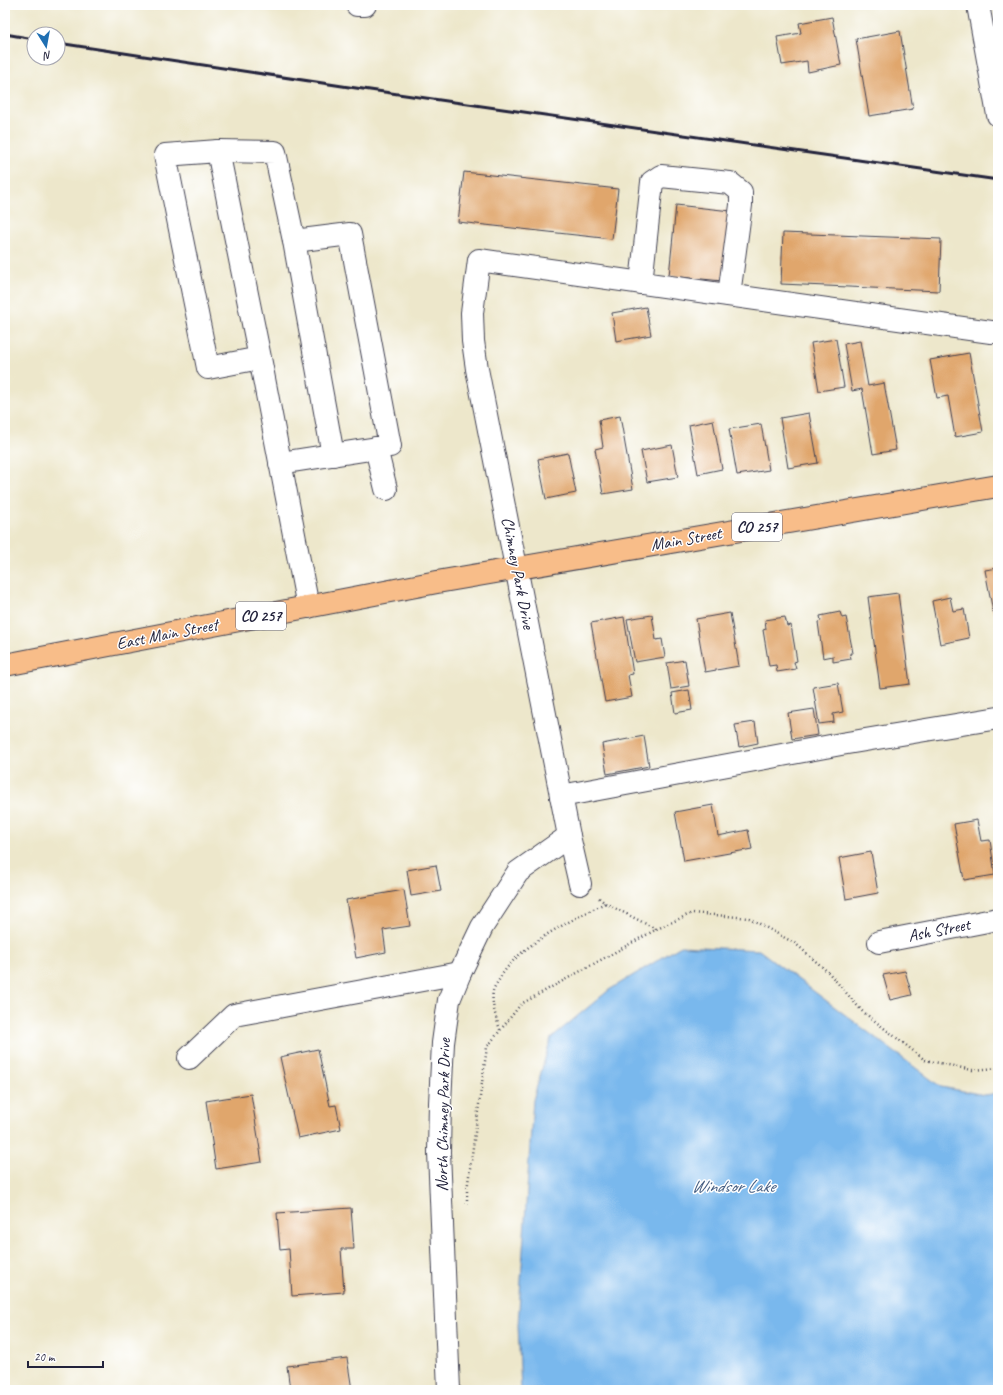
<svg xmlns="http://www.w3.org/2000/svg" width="1003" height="1395" font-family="Caveat,sans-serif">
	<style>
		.water { fill: #79b8ed; stroke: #4e6d94 }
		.building { fill: #e0a66c }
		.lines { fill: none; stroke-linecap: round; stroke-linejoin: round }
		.minor-casing { stroke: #404051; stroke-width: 24 }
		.major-casing { stroke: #404051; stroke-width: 24 }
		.path { stroke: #404051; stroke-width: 2.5; stroke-dasharray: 1 3; stroke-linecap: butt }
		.minor { stroke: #fff; stroke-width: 22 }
		.major { stroke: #f8bd89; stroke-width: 22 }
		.rail { stroke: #22223b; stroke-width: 3 }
		.labels { text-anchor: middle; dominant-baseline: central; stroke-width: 3; stroke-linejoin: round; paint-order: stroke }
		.shield { fill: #fff; stroke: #646476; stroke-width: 1 }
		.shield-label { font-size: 16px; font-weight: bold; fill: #22223b }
		.street-label { font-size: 17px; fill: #22223b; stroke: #fff }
		.water-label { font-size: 18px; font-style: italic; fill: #455e82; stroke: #fff }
	</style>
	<rect width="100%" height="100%" fill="#fff"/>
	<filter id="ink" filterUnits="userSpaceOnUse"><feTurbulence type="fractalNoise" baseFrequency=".025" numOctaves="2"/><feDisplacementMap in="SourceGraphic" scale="8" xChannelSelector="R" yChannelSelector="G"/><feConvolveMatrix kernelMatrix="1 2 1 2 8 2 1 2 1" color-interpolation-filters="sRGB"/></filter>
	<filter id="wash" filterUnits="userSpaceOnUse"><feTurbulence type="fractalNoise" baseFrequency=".012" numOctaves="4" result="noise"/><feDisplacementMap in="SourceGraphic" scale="16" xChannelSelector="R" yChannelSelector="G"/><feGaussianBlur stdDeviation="0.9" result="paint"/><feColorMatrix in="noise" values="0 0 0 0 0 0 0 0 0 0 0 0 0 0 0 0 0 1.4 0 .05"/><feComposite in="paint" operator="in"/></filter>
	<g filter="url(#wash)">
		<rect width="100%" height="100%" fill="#ede7cb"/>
		<!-- water -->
		<polygon class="water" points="681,946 759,950 941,1087 985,1095 998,1093 998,1390 521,1390 518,1325 533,1100 551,1038 609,990"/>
		<g id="blocks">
			<!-- building -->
			<g class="building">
				<polygon points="832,17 841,65 808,72 807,61 782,65 777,37 801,33 799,23"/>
				<polygon points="900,31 913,109 869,116 856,39"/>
				<polygon points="464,172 618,189 612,239 458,222"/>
				<polygon points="676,205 731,211 723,281 669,276"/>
				<polygon points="783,233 941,239 939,291 781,284"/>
				<polygon points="646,307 651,335 616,341 612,313"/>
				<polygon points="836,339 844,387 819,391 811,343"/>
				<polygon points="860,341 868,386 884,383 896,450 873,454 862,389 852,391 844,344"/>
				<polygon points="969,353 983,432 955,437 948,396 937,398 930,360"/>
				<polygon points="809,413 818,463 788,468 780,418"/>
				<polygon points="620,416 633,489 603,494 595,449 603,447 599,420"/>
				<polygon points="713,420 722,469 698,474 689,425"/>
				<polygon points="761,424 769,470 737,475 729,429"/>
				<polygon points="672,445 678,477 647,482 641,451"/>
				<polygon points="568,453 576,493 546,499 538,459"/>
				<polygon points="998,568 998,611 993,612 985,570"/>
				<polygon points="898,593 910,684 880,688 868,597"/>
				<polygon points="950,597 953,611 964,609 969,638 940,644 932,601"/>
				<polygon points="840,612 842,618 846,617 853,653 850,653 851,659 833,662 833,656 823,658 818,622 821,621 820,616"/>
				<polygon points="730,613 739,666 705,672 696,619"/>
				<polygon points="652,615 656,640 662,639 665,657 635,662 627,619"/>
				<polygon points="624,617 633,674 628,675 632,697 605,702 591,623"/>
				<polygon points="785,617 787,626 791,625 797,661 794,662 796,669 777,672 776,665 769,666 763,630 766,629 765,620"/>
				<polygon points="685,660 689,686 671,689 667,663"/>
				<polygon points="838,683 843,712 833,714 834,722 819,724 813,687"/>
				<polygon points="689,690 692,710 675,713 672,693"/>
				<polygon points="814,709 818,735 792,739 788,713"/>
				<polygon points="755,722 758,743 739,747 735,725"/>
				<polygon points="644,736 649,766 607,774 602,744"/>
				<polygon points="713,805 718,836 748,830 752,849 684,861 675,812"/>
				<polygon points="977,820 981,841 990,840 995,875 964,880 954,824"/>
				<polygon points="871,852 878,893 846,899 839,858"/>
				<polygon points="436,865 441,891 411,896 407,870"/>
				<polygon points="404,890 410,926 383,930 386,952 356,958 346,900"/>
				<polygon points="905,971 912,995 890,1000 883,975"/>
				<polygon points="318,1049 330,1106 336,1105 341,1129 298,1138 280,1057"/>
				<polygon points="251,1094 262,1162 216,1169 206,1101"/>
				<polygon points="351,1208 354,1249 341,1249 344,1292 292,1296 289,1249 280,1250 277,1213"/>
				<polygon points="347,1358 352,1390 290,1390 287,1366"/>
			</g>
		</g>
	</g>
	<g filter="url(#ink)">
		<use href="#blocks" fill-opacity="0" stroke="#404051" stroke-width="1"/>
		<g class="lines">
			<defs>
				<g id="minor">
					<polyline points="357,5 365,5"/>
					<polyline points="978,5 998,115"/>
					<polyline points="218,151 275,152 294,241 350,234 390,446 280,463"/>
					<polyline points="294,241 333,455"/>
					<polyline points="641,283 652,182 661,176 730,183 741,192 741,205 729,295"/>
					<polyline points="260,358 208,368 165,155 218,151 260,358 308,607"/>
					<polyline points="376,448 386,489"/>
					<polyline points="561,796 841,744 998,718"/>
					<polyline points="580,884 569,836 477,369 473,341 472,313 479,260 991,332 998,332"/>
					<polyline points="879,942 998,919"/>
					<polyline points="189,1058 234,1015 460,973"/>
					<polyline points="449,1390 439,1152 440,1103 443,1043 449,1000 460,973 482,927 518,872 569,836"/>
				</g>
				<polyline id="major" points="5,665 437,582 998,486"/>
			</defs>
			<!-- minor casing -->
			<use href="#minor" class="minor-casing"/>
			<!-- major casing -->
			<use href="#major" class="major-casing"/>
			<!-- path -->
			<g class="path">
				<polyline points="599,898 605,903 656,929"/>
				<path d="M500,1030C496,1017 491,1004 493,991C494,987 497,983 499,980C517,945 571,921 605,903"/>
				<polyline points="467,1204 467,1190 487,1047 521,1004 657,929 692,913 749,918 796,944 828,972 862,1011 925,1060 972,1070 998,1068"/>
			</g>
			<!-- minor -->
			<use href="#minor" class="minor"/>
			<!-- major -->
			<use href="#major" class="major"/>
			<!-- rail -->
			<g class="rail">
				<polyline points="5,34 34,39"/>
				<polyline points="58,43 349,87 998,180"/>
			</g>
		</g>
	</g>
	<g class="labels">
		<!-- shield labels -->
		<g class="shield">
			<rect x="732" y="513" width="50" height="28" rx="3"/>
			<rect x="236" y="602" width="50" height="28" rx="3"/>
		</g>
		<g class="shield-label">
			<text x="757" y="527">CO 257</text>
			<text x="261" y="616">CO 257</text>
		</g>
		<!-- street labels -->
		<g class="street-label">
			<text transform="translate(686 539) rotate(-10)">Main Street</text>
			<text transform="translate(518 573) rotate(79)">Chimney Park Drive</text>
			<text transform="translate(167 634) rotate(-11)">East Main Street</text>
			<text transform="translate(939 930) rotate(-11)">Ash Street</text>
			<text transform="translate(443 1115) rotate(-89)">North Chimney Park Drive</text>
		</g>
		<!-- water labels -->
		<g class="water-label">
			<text x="733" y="1186">Windsor Lake</text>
		</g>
	</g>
	<!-- margin -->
	<rect width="1003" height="1395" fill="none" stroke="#fff" stroke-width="20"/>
	<!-- north arrow -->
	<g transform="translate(46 46) rotate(169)"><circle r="19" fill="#ffffff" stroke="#a7a7b1"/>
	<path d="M0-3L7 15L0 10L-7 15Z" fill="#1f6fb2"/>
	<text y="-6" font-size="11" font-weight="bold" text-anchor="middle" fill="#22223b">N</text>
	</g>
	<!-- scale -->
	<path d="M28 1361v6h75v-6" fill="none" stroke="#22223b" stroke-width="2"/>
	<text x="34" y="1361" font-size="12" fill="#22223b" stroke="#ffffff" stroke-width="3" paint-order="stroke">20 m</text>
</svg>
